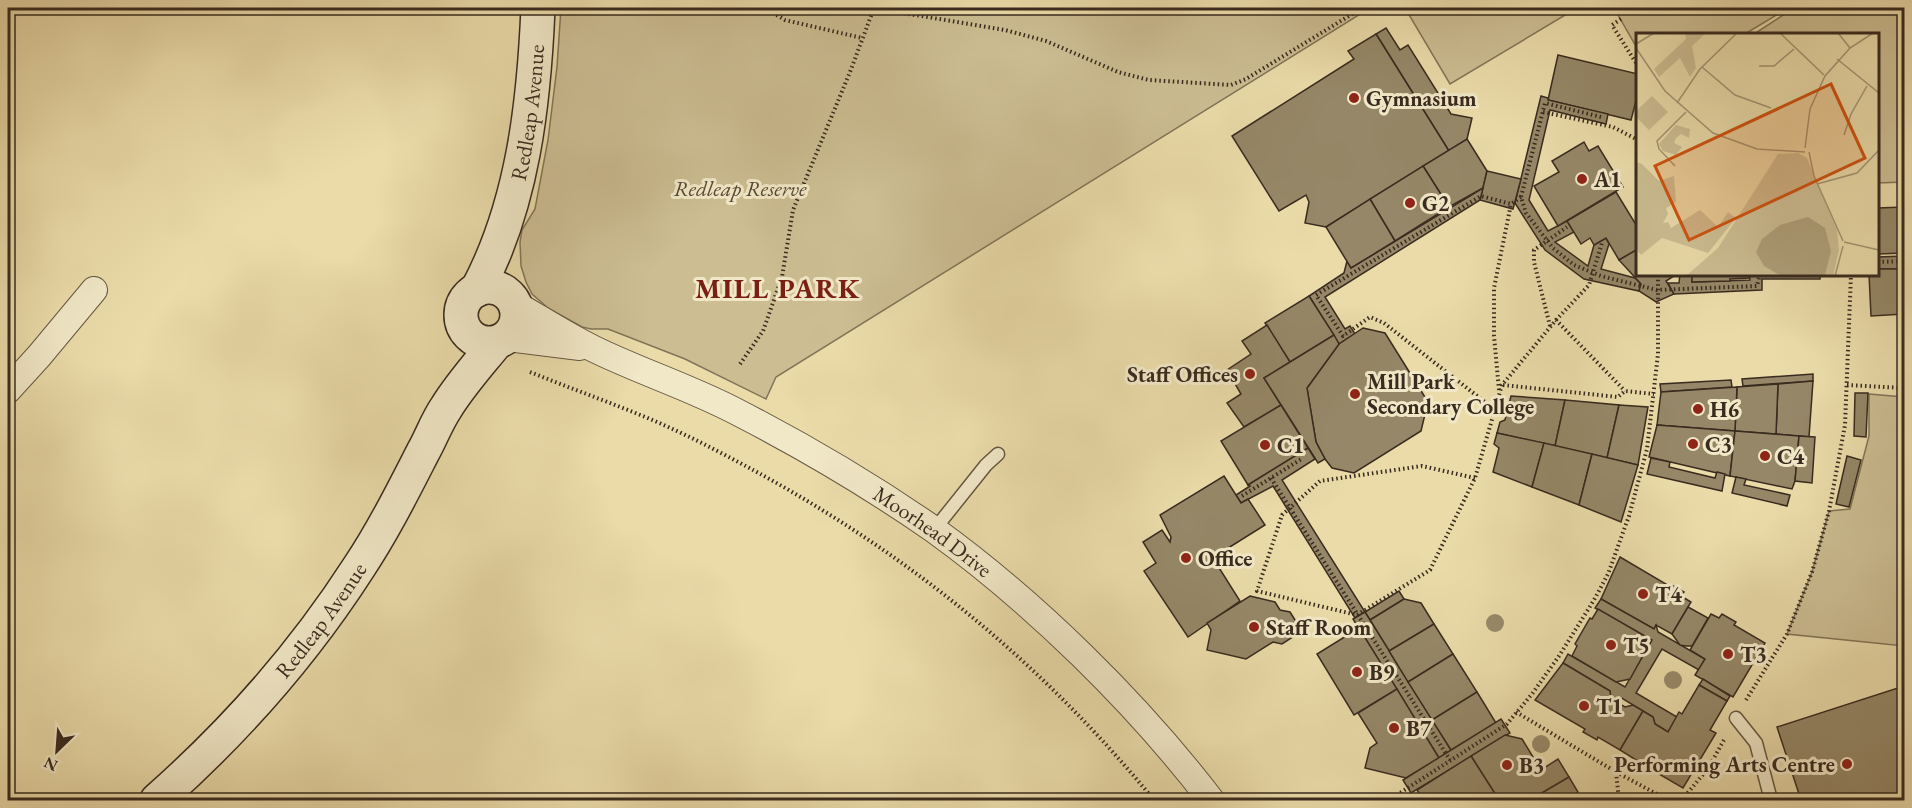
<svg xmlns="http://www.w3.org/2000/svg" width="1912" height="808" font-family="'EB Garamond',serif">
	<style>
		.green { fill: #ccbd92; stroke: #827458; stroke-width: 1.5 }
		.building { fill: #958767; stroke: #392b1f; stroke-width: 1.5 }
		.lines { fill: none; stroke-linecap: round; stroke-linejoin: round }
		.lane-casing { stroke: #655742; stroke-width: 15 }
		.street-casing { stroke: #655742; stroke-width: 28 }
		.secondary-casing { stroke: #392b1f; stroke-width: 36 }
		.path { stroke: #392b1f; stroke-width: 4; stroke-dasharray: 1.5 3; stroke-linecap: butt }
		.lane { stroke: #f1e8c7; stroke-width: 12 }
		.street { stroke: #f1e8c7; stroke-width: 26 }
		.secondary { stroke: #f1e8c7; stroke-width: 33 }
		.tree { fill: #998a6a }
		.poi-dot { fill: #8f2418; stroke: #f1e8c7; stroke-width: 2 }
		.labels { text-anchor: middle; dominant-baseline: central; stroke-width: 6; stroke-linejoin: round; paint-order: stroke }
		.poi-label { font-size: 22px; font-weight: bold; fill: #392b1f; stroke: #f1e8c7; text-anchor: start }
		.street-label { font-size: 22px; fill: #392b1f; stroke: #f1e8c7 }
		.park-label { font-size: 22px; font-style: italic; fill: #564836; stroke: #f1e8c7 }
		.district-label { font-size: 28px; font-weight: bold; letter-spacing: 1.5px; fill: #7a1f14; stroke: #f1e8c7 }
		.inset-road { fill: none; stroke: #a39572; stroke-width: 1.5 }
		.view { fill: #ce520f; fill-opacity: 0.15; stroke: #ce520f; stroke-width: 3 }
		.inset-edge { fill: none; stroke: #392b1f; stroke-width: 3 }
	</style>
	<rect width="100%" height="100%" fill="#eadba9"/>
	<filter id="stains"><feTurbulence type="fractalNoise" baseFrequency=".00333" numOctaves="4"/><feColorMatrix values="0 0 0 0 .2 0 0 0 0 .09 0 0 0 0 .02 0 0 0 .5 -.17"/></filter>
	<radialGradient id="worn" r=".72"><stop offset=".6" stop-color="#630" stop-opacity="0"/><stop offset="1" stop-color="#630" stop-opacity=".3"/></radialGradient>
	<!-- green -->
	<g class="green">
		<polygon points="561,8 1370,8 776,377 766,399 685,359 608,329 591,329 582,327 548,308 532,294 526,282 521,266 520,242 522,230 535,209 548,140 557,67"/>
		<polygon points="1405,8 1577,8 1450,84"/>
		<polygon points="1614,8 1788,8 1745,34 1638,34 1637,48"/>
		<polygon points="1794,8 1904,8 1904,182 1878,183 1878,34 1754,34"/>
		<polygon points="1869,394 1904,397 1904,646 1787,634 1812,572 1829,511 1850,509 1869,436"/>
	</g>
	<!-- building -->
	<g class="building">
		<polygon points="1386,28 1400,50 1408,45 1451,114 1472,118 1467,139 1449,151 1376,34"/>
		<polygon points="1376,34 1449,151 1326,227 1305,223 1309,202 1306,195 1279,211 1232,136 1354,59 1348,51"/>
		<polygon points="1558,55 1638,74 1638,93 1631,120 1548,100"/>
		<polygon points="1541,96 1548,98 1548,100 1608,114 1606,124 1550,110 1529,200 1548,231 1567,221 1574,232 1555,242 1588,266 1594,245 1606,238 1609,244 1601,269 1635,278 1641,284 1639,291 1584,279 1545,250 1515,203"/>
		<polygon points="1467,139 1487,171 1483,188 1449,207 1423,166"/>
		<polygon points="1584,142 1589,151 1598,146 1623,187 1558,226 1534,186 1559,172 1552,161"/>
		<polygon points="1423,166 1449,207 1395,241 1370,199"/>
		<polygon points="1487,171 1521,179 1513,209 1480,200"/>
		<polygon points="1483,188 1480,200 1325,297 1345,329 1350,326 1355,334 1339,344 1309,296 1344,273 1347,261 1351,268"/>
		<polygon points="1616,192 1638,228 1638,249 1619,260 1606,238 1594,245 1590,238 1581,244 1567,221"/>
		<polygon points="1370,199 1395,241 1351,268 1326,227"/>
		<polygon points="1904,207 1904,253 1878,254 1878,208"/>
		<polygon points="1638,249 1638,274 1677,274 1666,281 1674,294 1656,302 1639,291 1641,284 1619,260"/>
		<polygon points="1904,256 1904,269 1878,269 1878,257"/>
		<polygon points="1878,269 1904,269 1904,314 1871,316 1869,274 1878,274"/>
		<polygon points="1680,274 1692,274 1692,282 1750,280 1749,274 1820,274 1820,279 1762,279 1762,290 1674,294 1668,283 1679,283"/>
		<polygon points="1692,274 1749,274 1749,278 1730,279 1730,281 1692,282"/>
		<polygon points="1309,296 1334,335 1290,362 1265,323"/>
		<polygon points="1267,325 1290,362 1264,378 1281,405 1244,427 1227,403 1241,394 1227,370 1251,354 1242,341"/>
		<polygon points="1363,328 1385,333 1428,402 1421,431 1354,473 1332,468 1325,459 1316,442 1307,388 1339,344"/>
		<polygon points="1334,335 1339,344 1307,388 1316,442 1325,459 1318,463 1264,378"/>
		<polygon points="1813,374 1813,381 1743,386 1742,379"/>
		<polygon points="1731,380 1732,387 1661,392 1660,384"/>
		<polygon points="1813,381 1809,437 1776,434 1778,384"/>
		<polygon points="1778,384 1776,434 1735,431 1737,387"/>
		<polygon points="1737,387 1735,431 1657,425 1661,392"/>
		<polygon points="1855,393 1868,393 1866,437 1854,436"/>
		<polygon points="1511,396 1565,400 1555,446 1497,433 1500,422 1505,420"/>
		<polygon points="1565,400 1619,405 1607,458 1555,446"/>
		<polygon points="1281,405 1308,448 1248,485 1221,441"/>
		<polygon points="1619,405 1648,407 1638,465 1607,458"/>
		<polygon points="1657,425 1735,431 1730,476 1649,457"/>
		<polygon points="1735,431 1799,436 1795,481 1792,489 1730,476"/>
		<polygon points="1497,433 1544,443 1532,487 1493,472 1499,448 1494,444"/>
		<polygon points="1799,436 1815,437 1812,483 1795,481"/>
		<polygon points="1544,443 1592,454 1579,505 1532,487"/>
		<polygon points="1308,448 1315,459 1282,480 1365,612 1355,618 1273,486 1241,503 1236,495 1250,486 1248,485"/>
		<polygon points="1592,454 1638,465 1621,522 1579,505"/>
		<polygon points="1847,456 1861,460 1849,507 1836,504"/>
		<polygon points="1651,458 1670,462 1669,467 1715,478 1717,472 1725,474 1722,491 1647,474"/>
		<polygon points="1224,476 1241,503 1248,499 1265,525 1217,555 1221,560 1216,563 1240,601 1188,637 1144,571 1156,563 1143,542 1162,530 1170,542 1171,537 1160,515"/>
		<polygon points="1736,477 1746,479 1744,485 1790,495 1787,506 1732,493"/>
		<polygon points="1620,557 1669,586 1670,584 1684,592 1681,596 1691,602 1672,634 1656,625 1654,629 1601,599"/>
		<polygon points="1399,591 1404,599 1370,620 1365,612"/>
		<polygon points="1250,596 1275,602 1280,610 1290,612 1302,631 1282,644 1273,642 1246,659 1207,650 1211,630 1207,623"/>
		<polygon points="1404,599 1421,603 1434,624 1389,651 1370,620"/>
		<polygon points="1601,599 1654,629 1656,625 1658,632 1705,659 1699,670 1662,649 1636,693 1677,717 1668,732 1655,724 1653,717 1620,697 1611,699 1610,691 1563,663 1568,654 1625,687 1652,640 1595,608"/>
		<polygon points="1688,607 1708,618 1692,646 1686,646 1680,645 1672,634"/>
		<polygon points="1598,609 1643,635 1646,650 1630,679 1616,682 1572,656 1577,646 1575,644 1590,618 1592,619"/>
		<polygon points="1365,612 1451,750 1439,758 1353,619"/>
		<polygon points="1711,614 1719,618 1722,614 1736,622 1734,625 1765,643 1733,697 1695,675 1705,659 1690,650"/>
		<polygon points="1434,624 1453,654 1408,682 1389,651"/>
		<polygon points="1359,628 1397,689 1354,715 1317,654"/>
		<polygon points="1453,654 1477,692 1432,720 1408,682"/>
		<polygon points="1563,663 1610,691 1611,699 1625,707 1633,705 1643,711 1620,750 1598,737 1597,740 1583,732 1585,729 1535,700"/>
		<polygon points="1703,679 1730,696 1727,701 1699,685"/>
		<polygon points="1699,685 1727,701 1710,730 1716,733 1683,788 1654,771 1653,773 1640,765 1641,763 1620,750 1643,711 1653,717 1655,724 1668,732 1679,712 1682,714"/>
		<polygon points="1904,686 1904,800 1801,800 1777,727"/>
		<polygon points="1397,689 1439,758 1406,778 1365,768 1370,748 1377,743 1358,713"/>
		<polygon points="1477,692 1496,723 1451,750 1432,720"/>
		<polygon points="1501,719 1510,733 1411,793 1403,780"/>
		<polygon points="1505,735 1522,739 1541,770 1558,759 1569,777 1530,800 1499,800 1471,756"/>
		<polygon points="1471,756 1499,800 1423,800 1417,790"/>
		<polygon points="1569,777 1578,792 1572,796 1575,800 1530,800"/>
	</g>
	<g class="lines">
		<defs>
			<g id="lane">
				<polyline points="934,530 986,465 998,454"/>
				<polyline points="1736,718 1756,743 1771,800"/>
			</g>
			<g id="street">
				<path id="s1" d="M515,304C541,319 567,336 594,349C641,372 692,388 739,413C805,447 871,486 933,529C1033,601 1136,702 1211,800"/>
				<polyline points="507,338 580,347"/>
				<polyline points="8,390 39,356 94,290"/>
			</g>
			<g id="secondary">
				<circle cx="489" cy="315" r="28"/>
				<path id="s2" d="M477,290C523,204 534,103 538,8"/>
				<path id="s3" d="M157,800C234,732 303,654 359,567C383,531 403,491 423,452C431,438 437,421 446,408C460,385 479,364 496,343"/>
			</g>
		</defs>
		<!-- lane casing -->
		<use href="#lane" class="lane-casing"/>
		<!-- street casing -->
		<use href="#street" class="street-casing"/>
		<!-- secondary casing -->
		<use href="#secondary" class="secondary-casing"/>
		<!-- path -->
		<g class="path">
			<polyline points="765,8 785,20 862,38"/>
			<polyline points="873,8 1005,30 1046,41 1118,72 1149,80 1231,85 1246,79 1362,8"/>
			<polyline points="1621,19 1612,25 1638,66"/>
			<polyline points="1543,112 1613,127 1638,140"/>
			<polyline points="1601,117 1545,103 1521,197 1526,213 1553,248 1574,265 1601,276 1657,290 1757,286 1760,274"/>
			<polyline points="1878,262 1904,261"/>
			<polyline points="1556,320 1589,285 1602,243"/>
			<polyline points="1550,326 1534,262 1534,250 1567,227"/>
			<polyline points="740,364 763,331 782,277 793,210 850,72 874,8"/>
			<path d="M530,372C572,389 615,404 657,422C694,438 731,458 766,477C918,562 1044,666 1154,800"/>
			<polyline points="1503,385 1618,397 1625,391 1654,394"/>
			<polyline points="1847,385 1904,388"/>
			<polyline points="1499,390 1494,336 1494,288 1511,204"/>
			<polyline points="1495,410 1384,323 1370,317 1343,336 1316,295 1481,196 1511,204 1521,197"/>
			<polyline points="1271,478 1450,760"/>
			<polyline points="1475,478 1422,466 1320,481 1282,515 1257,591 1357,615 1430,570 1475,478 1502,385 1556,320 1625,391"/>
			<polyline points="1242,496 1303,458"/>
			<polyline points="1746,700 1787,634 1812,572 1829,511 1845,425 1851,274"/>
			<polyline points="1516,712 1616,772 1619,800"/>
			<polyline points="1616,772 1668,800"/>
			<polyline points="1389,800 1507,724 1532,694 1559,656 1594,600 1608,574 1629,516 1647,449 1658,354 1658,274"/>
			<polyline points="1682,800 1709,767 1725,738"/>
		</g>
		<!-- lane -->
		<use href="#lane" class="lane"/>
		<!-- street -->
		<use href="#street" class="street"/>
		<!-- secondary -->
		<use href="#secondary" class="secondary"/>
	</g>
	<!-- trees -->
	<g class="tree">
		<circle cx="1495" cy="623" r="9"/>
		<circle cx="1673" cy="680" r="9"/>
		<circle cx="1541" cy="744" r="9"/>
	</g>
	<!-- markers -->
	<g class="poi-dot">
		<circle cx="1354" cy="98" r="6"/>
		<circle cx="1582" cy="179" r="6"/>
		<circle cx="1410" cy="203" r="6"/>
		<circle cx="1250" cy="374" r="6"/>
		<circle cx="1355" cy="394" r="6"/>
		<circle cx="1698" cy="409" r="6"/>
		<circle cx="1693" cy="444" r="6"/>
		<circle cx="1265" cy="445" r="6"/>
		<circle cx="1765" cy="456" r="6"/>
		<circle cx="1186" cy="558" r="6"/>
		<circle cx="1643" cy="594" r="6"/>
		<circle cx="1254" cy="627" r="6"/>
		<circle cx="1611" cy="645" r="6"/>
		<circle cx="1728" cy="654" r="6"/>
		<circle cx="1357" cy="672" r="6"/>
		<circle cx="1584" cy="706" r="6"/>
		<circle cx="1394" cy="728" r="6"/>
		<circle cx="1847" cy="764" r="6"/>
		<circle cx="1507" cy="765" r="6"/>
	</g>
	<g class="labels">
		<!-- poi labels -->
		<g class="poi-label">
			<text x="1366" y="98">Gymnasium</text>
			<text x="1594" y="179">A1</text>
			<text x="1422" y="203">G2</text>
			<text x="1238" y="374" text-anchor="end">Staff Offices</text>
			<text x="1367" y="381">Mill Park<tspan x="1367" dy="25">Secondary College</tspan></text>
			<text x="1710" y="409">H6</text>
			<text x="1705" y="444">C3</text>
			<text x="1277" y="445">C1</text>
			<text x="1777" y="456">C4</text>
			<text x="1198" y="558">Office</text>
			<text x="1655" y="594">T4</text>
			<text x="1266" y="627">Staff Room</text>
			<text x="1623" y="645">T5</text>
			<text x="1740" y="654">T3</text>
			<text x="1369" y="672">B9</text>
			<text x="1596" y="706">T1</text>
			<text x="1406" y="728">B7</text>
			<text x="1835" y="764" text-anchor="end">Performing Arts Centre</text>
			<text x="1519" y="765">B3</text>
		</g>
		<!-- street labels -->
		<g class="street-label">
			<text stroke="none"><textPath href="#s2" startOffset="186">Redleap Avenue</textPath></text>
			<text stroke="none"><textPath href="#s1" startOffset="477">Moorhead Drive</textPath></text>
			<text stroke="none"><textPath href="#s3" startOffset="244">Redleap Avenue</textPath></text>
		</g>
		<!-- park labels -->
		<g class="park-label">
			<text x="740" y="188">Redleap Reserve</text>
		</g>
		<!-- district labels -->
		<g class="district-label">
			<text x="778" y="288">MILL PARK</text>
		</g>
	</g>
	<!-- overview -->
	<g transform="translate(1636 33)">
		<rect width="243" height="243" fill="#eadba9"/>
		<path d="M49,0H70L56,13L60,35L54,44L44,25L23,44L18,36L50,6ZM16,63L32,79L13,97L0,84V78ZM40,92L54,96L53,105L45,101L40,105L38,110L46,114L40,122L27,118L23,111ZM162,120L171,125L201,197L203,217L197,243H50L82,215L142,121ZM0,129L6,131L23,148L38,143L40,169L30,175L32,181L27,190L32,189L35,195L64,177L82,194L92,179L100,185L72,220L26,205L5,222L0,216Z" fill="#ccbd92"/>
		<path d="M172,184L189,195L195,218L189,242L145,243L128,233L120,219L126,206L144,192Z" fill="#ae9f7a"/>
		<path class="inset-road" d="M144,0L188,42M202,0L214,15M0,11L18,0M0,15L29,58L77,100L121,116L169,119M201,26L243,60M123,33H138L158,16M66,34L99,62L135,75M41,70L64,36L101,0M208,102L215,81L231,53M169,115L174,76L189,43L214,15L237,0M173,119L178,143L207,208M39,133L23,116L21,108L50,79M181,151L221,140L243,117M208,209L243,217M199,243L207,213"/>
		<path class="view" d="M195,51L229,125L53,207L19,133Z"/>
		<rect width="243" height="243" class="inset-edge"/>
	</g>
	<!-- margin -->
	<rect width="1912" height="808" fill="none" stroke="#eadba9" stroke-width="30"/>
	<rect x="9" y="9" width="1894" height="790" fill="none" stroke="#392b1f" stroke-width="3"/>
	<rect x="15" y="15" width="1882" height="778" fill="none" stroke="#392b1f" stroke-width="1.5"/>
	<!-- north arrow -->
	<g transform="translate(57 751) rotate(205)" stroke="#f1e8c7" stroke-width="4.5" paint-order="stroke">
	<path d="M0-4.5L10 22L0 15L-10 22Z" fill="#392b1f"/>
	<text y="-9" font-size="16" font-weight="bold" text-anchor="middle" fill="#392b1f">N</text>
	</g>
	<rect width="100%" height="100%" filter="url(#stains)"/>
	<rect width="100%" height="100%" fill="url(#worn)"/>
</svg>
